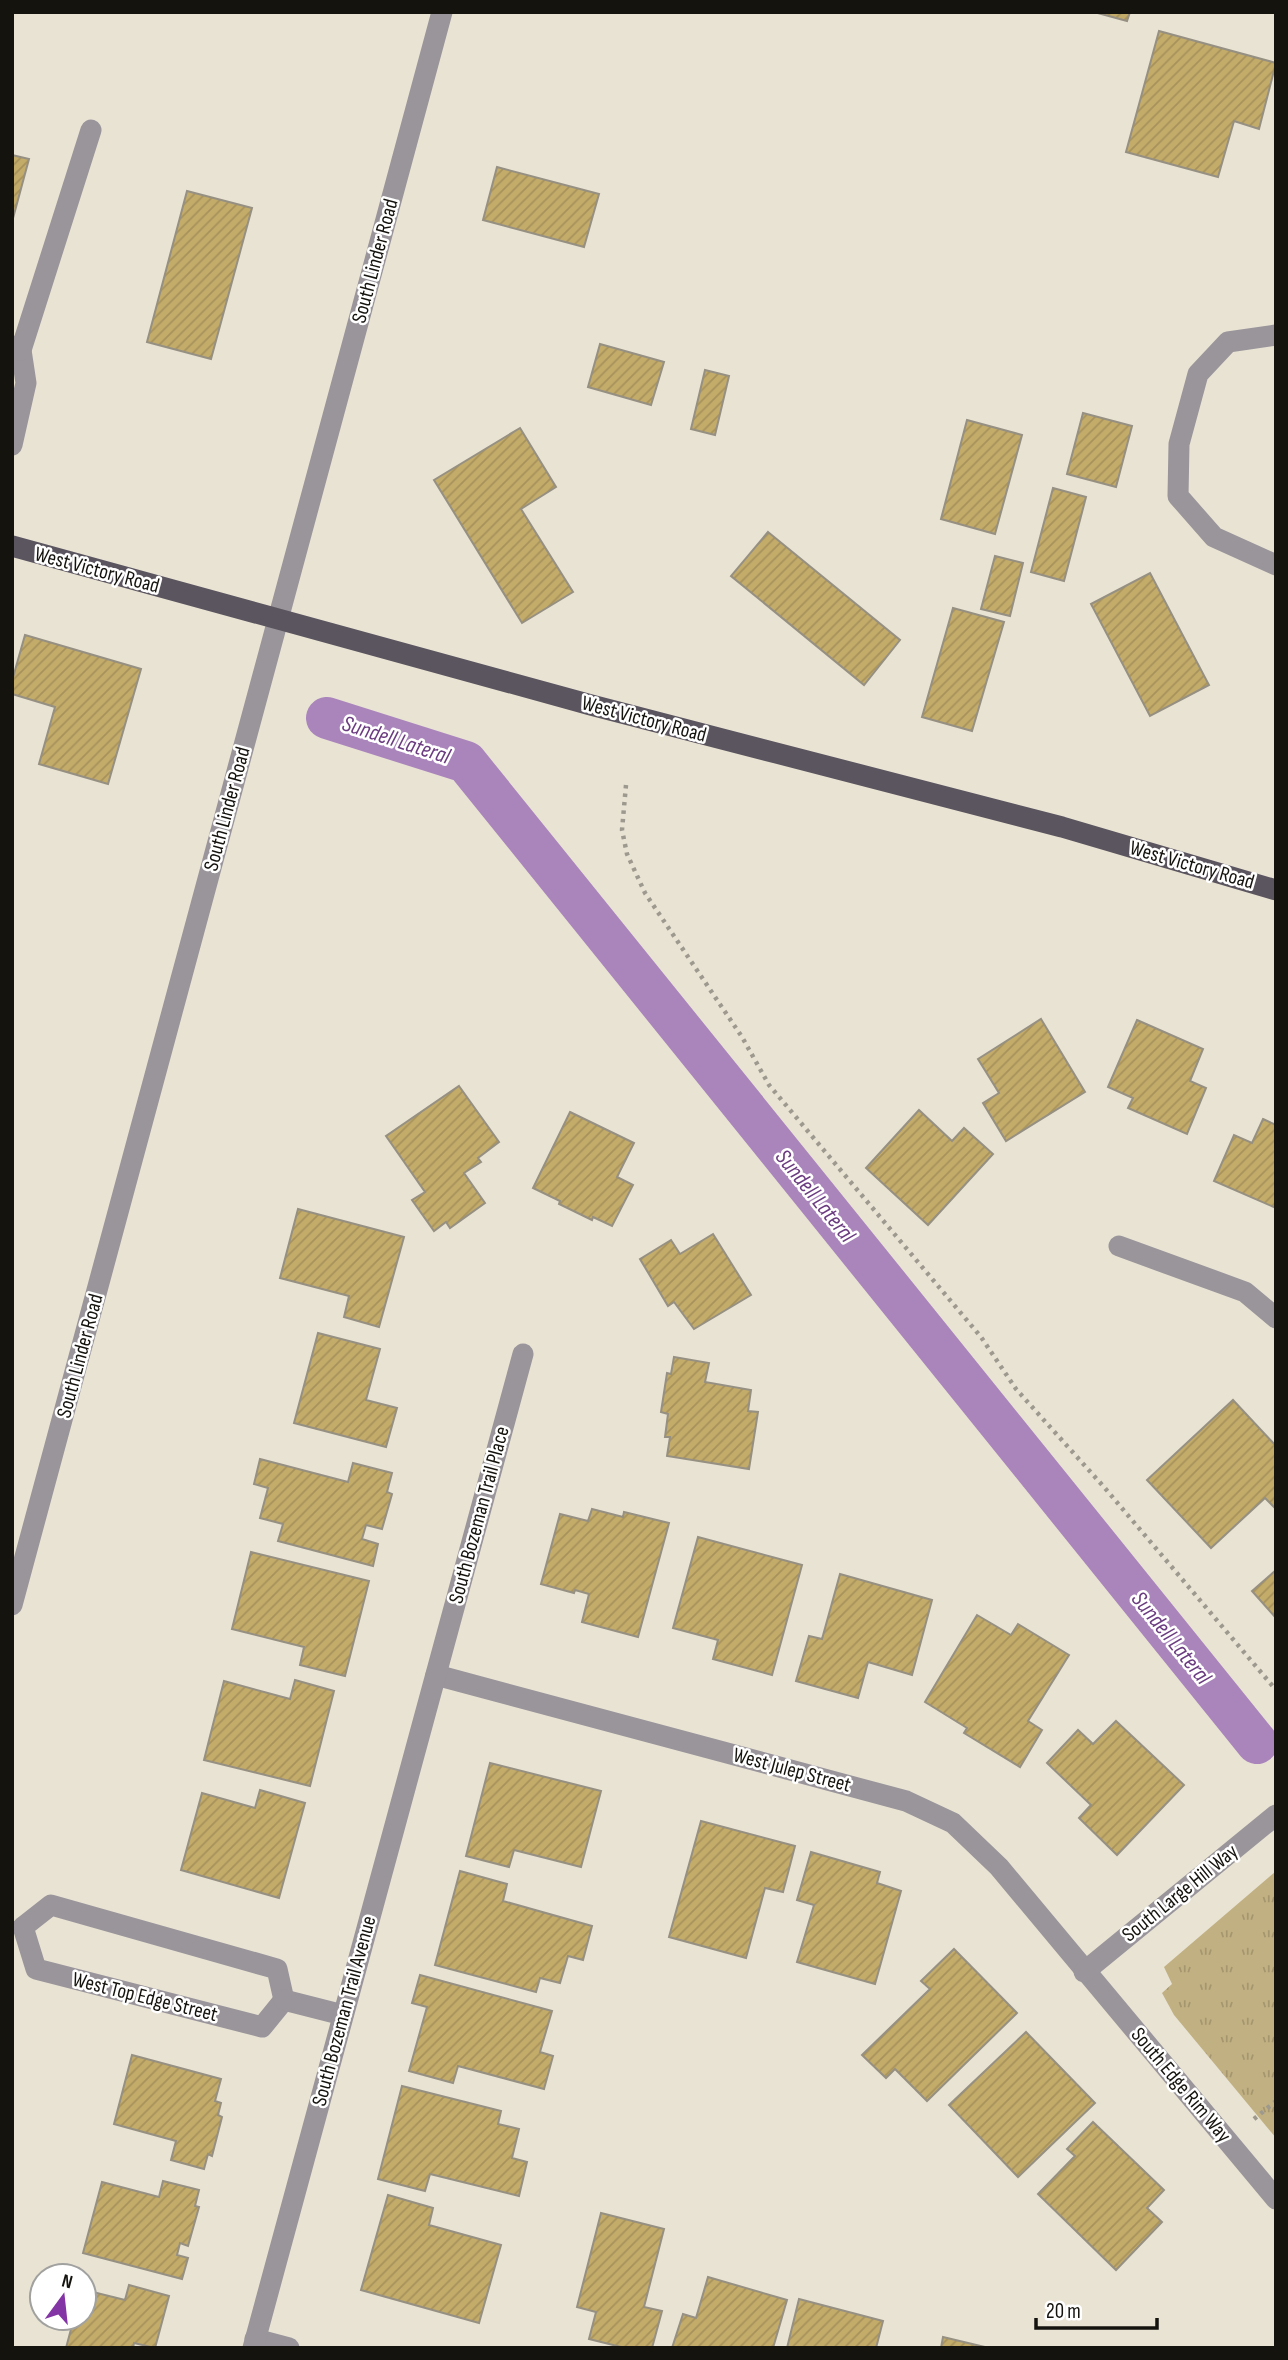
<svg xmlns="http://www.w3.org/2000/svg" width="1288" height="2360" font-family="'Sofia Sans Condensed',sans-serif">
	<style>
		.park { fill: url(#park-tufts) }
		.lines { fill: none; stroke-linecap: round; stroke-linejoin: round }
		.canal { stroke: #aa85bc; stroke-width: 42 }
		.building { fill: url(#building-hatch); stroke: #969082; stroke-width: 2 }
		.path { stroke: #9e998e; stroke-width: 4.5; stroke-dasharray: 3.5 5; stroke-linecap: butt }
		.minor { stroke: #99959a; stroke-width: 21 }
		.major { stroke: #5b555f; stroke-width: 21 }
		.labels { text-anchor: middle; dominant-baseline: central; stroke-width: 5; stroke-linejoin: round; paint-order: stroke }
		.street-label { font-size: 21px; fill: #15130e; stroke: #fff }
		.water-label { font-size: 23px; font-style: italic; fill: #6b3c80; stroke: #fff }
	</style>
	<defs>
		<pattern id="park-tufts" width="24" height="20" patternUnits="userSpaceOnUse" patternTransform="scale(1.75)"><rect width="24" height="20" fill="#c1b082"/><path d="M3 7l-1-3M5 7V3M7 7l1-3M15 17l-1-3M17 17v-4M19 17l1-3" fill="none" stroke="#a5966f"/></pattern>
		<pattern id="building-hatch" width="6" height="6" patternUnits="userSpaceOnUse" patternTransform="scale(1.75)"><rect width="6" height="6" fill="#c3ab6a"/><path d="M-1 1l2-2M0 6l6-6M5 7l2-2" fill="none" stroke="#a7925b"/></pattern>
	</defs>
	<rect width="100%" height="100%" fill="#e9e3d4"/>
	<!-- park -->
	<polygon class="park" points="1276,1871 1276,2138 1174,2015 1162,1993 1172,1984 1164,1967"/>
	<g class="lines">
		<!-- canal -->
		<polyline class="canal" points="327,718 466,762 1257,1743"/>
	</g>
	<!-- building -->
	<g class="building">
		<polygon points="1094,12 1130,12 1127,21"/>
		<polygon points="1159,31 1276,63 1259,129 1234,121 1218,177 1126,152"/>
		<polygon points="12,155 29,159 12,222"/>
		<polygon points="497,167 599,194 584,247 483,220"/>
		<polygon points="187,191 252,208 211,359 147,342"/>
		<polygon points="600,344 664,362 651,405 588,387"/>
		<polygon points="705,370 729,376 715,435 691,429"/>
		<polygon points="1083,413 1132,426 1116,487 1067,474"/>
		<polygon points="967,420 1022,435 995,534 941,519"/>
		<polygon points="520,428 556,487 521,509 573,592 522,623 434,480"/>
		<polygon points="1053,488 1086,497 1064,581 1031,572"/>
		<polygon points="768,532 900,640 864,685 731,576"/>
		<polygon points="995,556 1023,563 1010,616 981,609"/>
		<polygon points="1150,573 1209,685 1150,716 1091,604"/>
		<polygon points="953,608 1004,622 972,731 922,717"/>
		<polygon points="25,635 141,669 108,784 39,764 55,707 12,694 12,681"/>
		<polygon points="1041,1019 1085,1092 1006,1141 983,1103 999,1093 978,1059"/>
		<polygon points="1137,1020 1203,1049 1190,1081 1206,1088 1187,1134 1128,1108 1133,1098 1108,1087"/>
		<polygon points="459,1086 499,1142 478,1158 481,1162 464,1173 485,1203 450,1228 446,1222 434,1231 412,1200 425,1192 386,1136"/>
		<polygon points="919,1110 952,1141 964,1128 993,1154 928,1225 866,1168"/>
		<polygon points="570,1112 634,1143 617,1177 633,1185 612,1226 593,1217 592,1220 559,1204 560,1201 533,1188"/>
		<polygon points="1263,1119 1276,1125 1276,1208 1214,1181 1234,1135 1252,1143"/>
		<polygon points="298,1209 404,1237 379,1327 344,1317 349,1296 280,1278"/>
		<polygon points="713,1234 751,1295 694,1329 674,1302 668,1306 640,1259 671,1240 680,1254"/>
		<polygon points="318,1333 380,1349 366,1400 397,1408 386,1447 294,1423"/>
		<polygon points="674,1357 709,1363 705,1382 751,1390 748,1411 758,1412 749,1469 667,1456 670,1437 665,1437 668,1414 661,1412 667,1373 671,1374"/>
		<polygon points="1233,1400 1276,1446 1276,1509 1265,1498 1211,1548 1147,1480"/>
		<polygon points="260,1459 348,1482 353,1463 392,1473 387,1492 392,1494 382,1529 366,1525 362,1539 378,1544 373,1566 278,1541 283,1524 260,1518 268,1488 254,1484"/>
		<polygon points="592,1509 623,1517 624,1512 669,1523 638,1637 582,1622 589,1594 575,1590 574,1593 541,1584 560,1514 588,1521"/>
		<polygon points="698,1537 802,1565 772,1675 713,1659 718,1640 673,1628"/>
		<polygon points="251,1552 369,1581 345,1676 300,1665 304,1647 232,1629"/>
		<polygon points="1276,1570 1276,1618 1252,1591"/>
		<polygon points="840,1574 932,1600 912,1675 868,1662 858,1698 796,1681 809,1636 822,1639"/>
		<polygon points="977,1615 1011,1635 1018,1624 1069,1655 1028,1721 1042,1730 1020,1767 964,1733 967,1728 925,1702"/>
		<polygon points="295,1680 334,1691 310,1786 204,1760 224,1681 290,1699"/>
		<polygon points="1116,1721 1184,1785 1117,1855 1079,1818 1091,1805 1047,1763 1078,1730 1093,1744"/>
		<polygon points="490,1763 601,1791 581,1867 514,1850 509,1867 466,1856"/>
		<polygon points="260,1790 305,1803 279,1898 181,1870 202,1793 255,1808"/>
		<polygon points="701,1821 795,1846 783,1892 765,1888 746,1958 669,1937"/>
		<polygon points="811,1852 880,1872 877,1883 901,1891 875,1984 797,1962 814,1905 797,1900"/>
		<polygon points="460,1871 507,1884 503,1901 592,1926 583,1960 568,1956 560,1983 540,1978 536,1992 435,1965"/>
		<polygon points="954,1949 1017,2013 927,2101 895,2069 886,2078 862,2055 930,1989 921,1981"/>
		<polygon points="420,1975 552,2011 540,2052 553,2056 544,2089 458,2066 453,2083 409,2071 427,2007 412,2003"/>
		<polygon points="1026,2032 1095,2103 1018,2177 949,2105"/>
		<polygon points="132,2055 221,2079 215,2101 221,2103 218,2115 222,2117 212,2156 208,2154 204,2169 171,2160 176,2141 114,2124"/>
		<polygon points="402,2086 501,2111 498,2124 519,2129 512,2158 527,2162 519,2196 430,2174 425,2191 378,2179"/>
		<polygon points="1093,2122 1164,2190 1147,2208 1162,2222 1116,2270 1038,2194 1075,2156 1067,2149"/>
		<polygon points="163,2181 199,2190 195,2206 199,2207 188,2246 180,2243 177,2255 188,2258 182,2279 83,2253 102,2182 159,2197"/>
		<polygon points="388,2195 433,2208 429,2225 501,2245 479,2323 361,2290"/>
		<polygon points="601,2213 664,2229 644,2307 662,2311 652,2348 625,2348 589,2339 596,2312 577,2307"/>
		<polygon points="708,2277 787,2300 773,2348 672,2348 683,2314 696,2318"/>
		<polygon points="129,2285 169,2296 155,2348 134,2343 133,2348 66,2348 74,2318 84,2318 85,2290 125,2300"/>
		<polygon points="799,2299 883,2321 876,2348 787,2348"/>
		<polygon points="943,2337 989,2348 941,2348"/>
	</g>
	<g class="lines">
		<!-- path -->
		<g class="path">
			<polyline points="626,785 622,830 627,854 645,893 742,1037 769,1085 981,1337 1016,1389 1104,1487 1276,1690"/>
			<polyline points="1254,2119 1276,2101"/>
		</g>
		<!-- minor -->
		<g class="minor">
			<polyline points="1276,335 1228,342 1198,374 1179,444 1178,496 1214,537 1276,565"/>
			<polyline points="12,346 21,350 26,383 12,445"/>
			<polyline points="21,350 91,130"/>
			<polyline points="1119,1246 1245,1292 1276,1318"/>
			<polyline points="12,1605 442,12"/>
			<polyline points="436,1675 906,1801 953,1823 999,1867 1276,2199"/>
			<polyline points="23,1927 36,1969 262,2027 284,2000"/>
			<polyline points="23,1927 51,1905 277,1969 284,2000"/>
			<polyline points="1084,1972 1276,1815"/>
			<polyline points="284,2000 343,2015"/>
			<polyline points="255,2339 289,2348"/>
			<polyline points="253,2348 523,1354"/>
		</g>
		<!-- major -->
		<polyline class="major" points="12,546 591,705 1062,827 1276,890"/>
	</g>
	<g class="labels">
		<!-- street labels -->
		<g class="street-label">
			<text transform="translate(375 261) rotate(-75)">South Linder Road</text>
			<text transform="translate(97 570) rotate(15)">West Victory Road</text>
			<text transform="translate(644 719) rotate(15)">West Victory Road</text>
			<text transform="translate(227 809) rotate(-75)">South Linder Road</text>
			<text transform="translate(1192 865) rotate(16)">West Victory Road</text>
			<text transform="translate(80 1356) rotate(-75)">South Linder Road</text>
			<text transform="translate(479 1515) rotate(-75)">South Bozeman Trail Place</text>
			<text transform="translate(792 1770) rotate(15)">West Julep Street</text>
			<text transform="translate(1180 1893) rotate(-39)">South Large Hill Way</text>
			<text transform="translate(145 1997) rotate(14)">West Top Edge Street</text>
			<text transform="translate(344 2011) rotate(-75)">South Bozeman Trail Avenue</text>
			<text transform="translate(1181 2085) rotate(50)">South Edge Rim Way</text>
		</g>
		<!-- water labels -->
		<g class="water-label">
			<text transform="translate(396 740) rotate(18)">Sundell Lateral</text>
			<text transform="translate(815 1196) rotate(51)">Sundell Lateral</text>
			<text transform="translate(1171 1638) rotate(51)">Sundell Lateral</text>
		</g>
	</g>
	<!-- border -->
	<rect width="1288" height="2360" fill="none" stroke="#15130e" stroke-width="28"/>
	<!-- north arrow -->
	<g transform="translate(63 2297) rotate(15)"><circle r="33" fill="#ffffff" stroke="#a1a19f" stroke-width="2"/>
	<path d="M0-5L12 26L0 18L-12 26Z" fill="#8435a5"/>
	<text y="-10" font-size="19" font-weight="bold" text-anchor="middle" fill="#15130e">N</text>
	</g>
	<!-- scale -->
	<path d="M1036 2318v10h121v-10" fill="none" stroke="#15130e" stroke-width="3.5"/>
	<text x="1046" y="2318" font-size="21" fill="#15130e" stroke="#ffffff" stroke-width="5" paint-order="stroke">20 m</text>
</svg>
